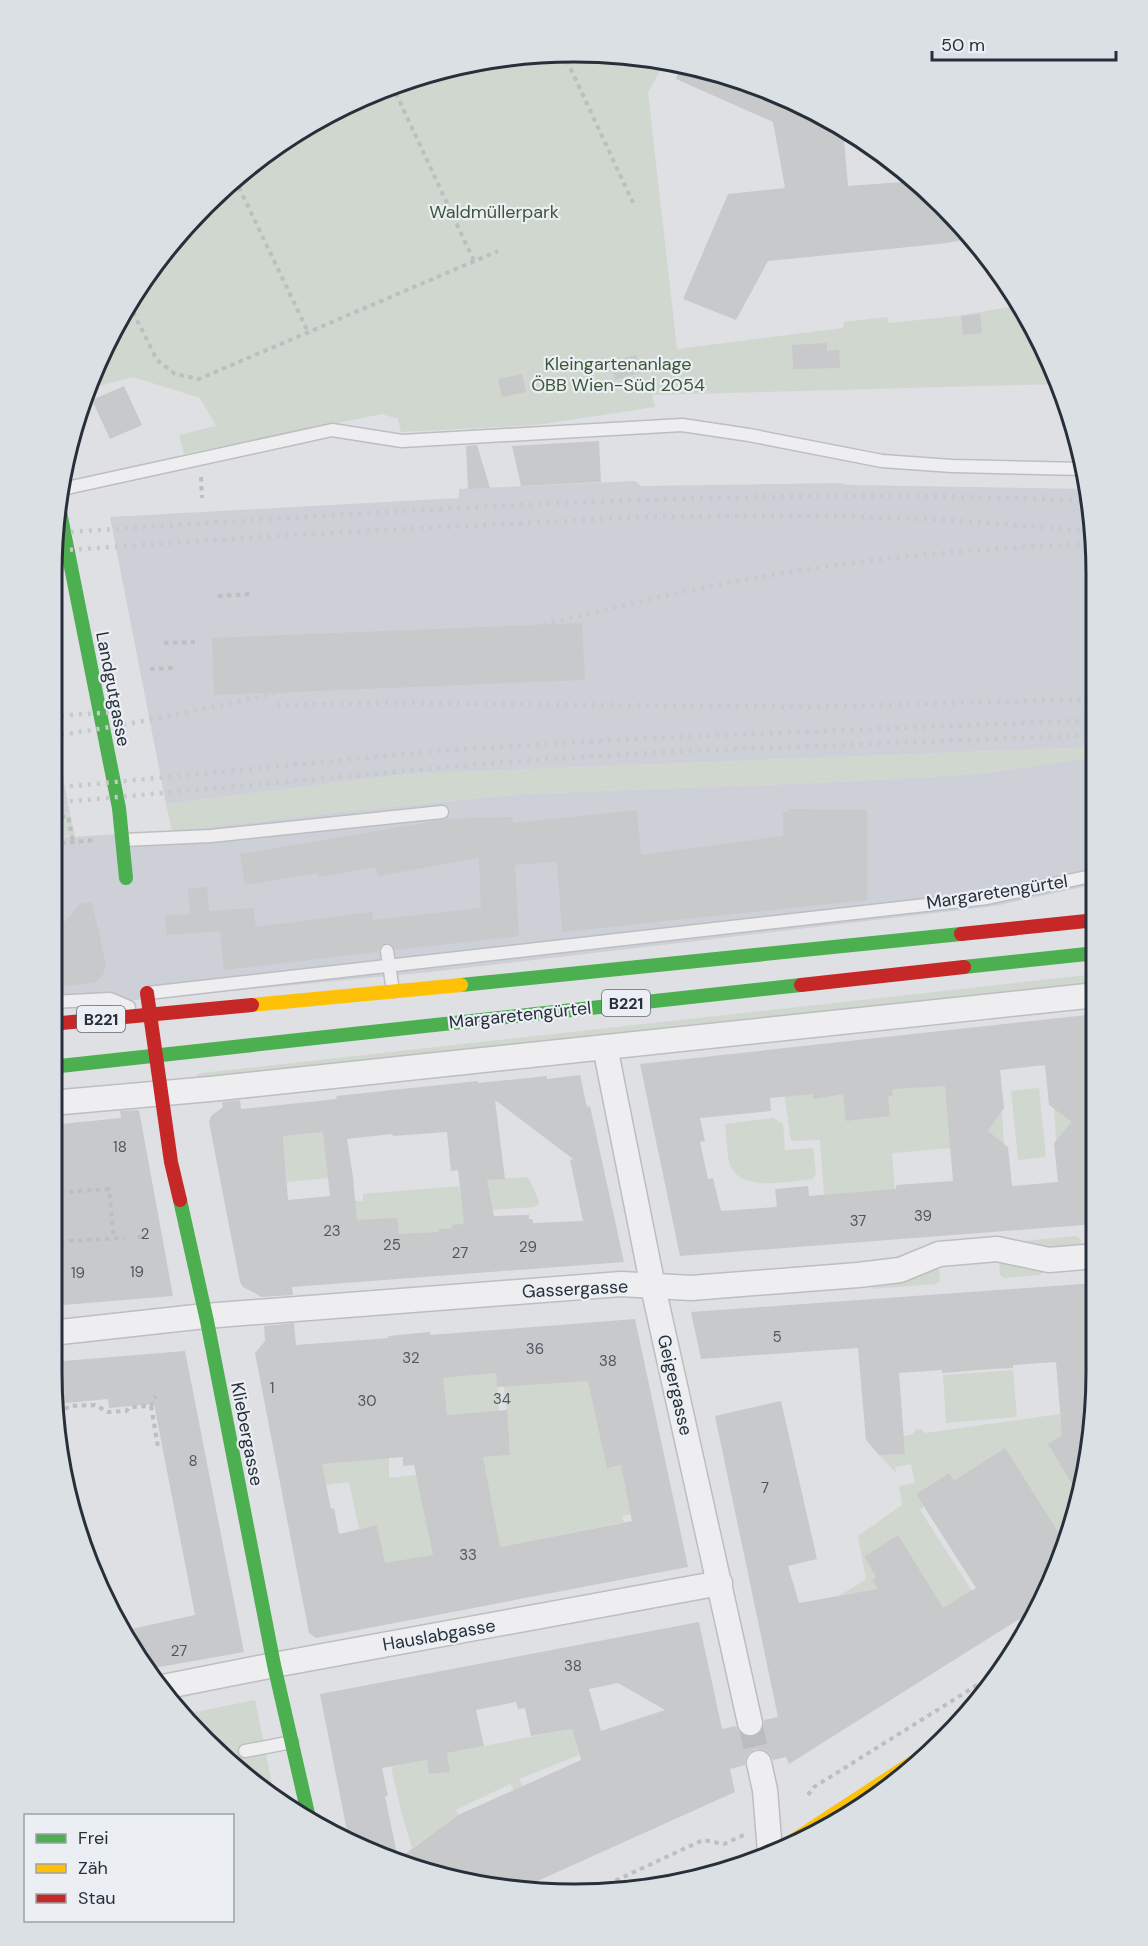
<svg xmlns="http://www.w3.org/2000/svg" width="1148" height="1946" font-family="'DM Sans',sans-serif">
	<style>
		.built { fill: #cdd0d6 }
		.green { fill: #cfd7cf }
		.building { fill: #c7c9cb; fill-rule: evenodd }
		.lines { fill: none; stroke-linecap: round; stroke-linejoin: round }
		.street-tunnel { stroke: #b9bdc1; stroke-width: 24; stroke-dasharray: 24 12; stroke-linecap: butt }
		.lane-casing { stroke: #bcbec1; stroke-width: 15 }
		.street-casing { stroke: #bcbec1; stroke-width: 27 }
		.path { stroke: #bcbfc2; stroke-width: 4; stroke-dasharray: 4.5 4.5; stroke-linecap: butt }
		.lane { stroke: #eeeef0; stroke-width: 12 }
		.street { stroke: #eeeef0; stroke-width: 24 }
		.fast { stroke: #4caf50; stroke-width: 14 }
		.slow { stroke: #ffc107; stroke-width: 14 }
		.jam { stroke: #c62828; stroke-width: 14 }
		.rail { stroke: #c7c9cb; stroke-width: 4.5; stroke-dasharray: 3 6; stroke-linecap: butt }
		.labels { text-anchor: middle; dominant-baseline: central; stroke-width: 4.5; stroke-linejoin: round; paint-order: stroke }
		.number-label { font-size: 15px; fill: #505660 }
		.shield { fill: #ebeff3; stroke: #626972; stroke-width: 1.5 }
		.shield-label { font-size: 16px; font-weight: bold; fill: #272f3b }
		.park-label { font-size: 18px; fill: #3d5635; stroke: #ebeff3 }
		.street-label { font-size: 18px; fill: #272f3b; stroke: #ebeff3 }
		.rim { fill: none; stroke: #272f3b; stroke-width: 3 }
	</style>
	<rect width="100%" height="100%" fill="#dee0e3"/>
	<!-- built -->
	<g class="built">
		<polygon points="635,481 641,486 841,483 849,485 1086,489 1096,539 1096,747 408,774 166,804 110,517 459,498 459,489"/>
		<polygon points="52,719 70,813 52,815"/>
		<polygon points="1096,757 1096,884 995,906 430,972 52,1008 52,838 172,831 340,812 522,794 838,782 978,774"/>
	</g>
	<!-- green -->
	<g class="green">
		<polygon points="574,51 666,60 648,92 677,349 843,328 844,322 887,317 889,323 958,316 1021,305 1027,312 1059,384 652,395 655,407 537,425 401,432 398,419 382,414 184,454 179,435 216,426 200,398 133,377 87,389 139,284 204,204 283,139 374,91 472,61"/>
		<polygon points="1096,747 1096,757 978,774 838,782 522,794 340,812 172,831 166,804 408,774"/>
		<polygon points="70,813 75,835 52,838 52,815"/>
		<polygon points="1096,974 1096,988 1092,989 1084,984 202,1080 198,1079 197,1075 201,1073"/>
		<polygon points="944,1074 951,1148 892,1153 895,1194 824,1195 820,1140 791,1141 784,1092 813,1094 814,1099 826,1092 893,1096 892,1089 887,1089 908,1083 909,1088 915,1088 914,1083"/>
		<polygon points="1039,1088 1046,1157 1018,1160 1011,1091"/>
		<polygon points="1054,1108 1085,1113 1056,1140"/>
		<polygon points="1002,1111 1004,1144 978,1145"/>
		<path d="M773,1118L783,1124L785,1150L813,1148L816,1174L812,1179C790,1181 742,1192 731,1167C726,1155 727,1137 725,1124Z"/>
		<polygon points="329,1131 328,1178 287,1182 283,1136"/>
		<polygon points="528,1177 539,1201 538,1205 534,1207 489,1210 491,1228 452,1225 452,1228 439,1229 439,1232 358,1239 355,1201 363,1201 363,1194 459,1186 461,1198 481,1195 487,1180"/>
		<polygon points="1076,1236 1081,1240 1081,1248 1077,1252 1023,1247 1023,1241"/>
		<polygon points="999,1257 1044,1271 1040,1275 1004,1278 1000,1275"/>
		<polygon points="938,1263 940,1281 936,1284 874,1289 871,1286 877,1280"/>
		<polygon points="587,1368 621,1465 631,1514 622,1516 624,1522 500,1547 490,1496 424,1508 434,1560 388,1569 363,1548 381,1544 377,1525 359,1529 349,1482 326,1485 321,1461 389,1458 389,1478 416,1475 488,1486 485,1467 450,1460 510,1455 504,1386"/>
		<polygon points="1013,1370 1017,1417 946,1423 943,1375"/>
		<polygon points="496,1373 499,1411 446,1415 443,1378"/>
		<polygon points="1060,1414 1061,1419 1079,1423 1049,1444 1078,1494 1071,1529 1070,1527 1063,1532 1065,1536 1049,1546 1005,1448 973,1469 994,1503 975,1515 948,1473 916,1494 924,1507 920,1510 972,1591 933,1620 898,1535 864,1558 876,1577 872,1580 905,1621 839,1596 866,1579 858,1536 902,1505 899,1486 915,1483 911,1464 895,1467 896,1473 879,1455 905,1454 904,1436 913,1434 916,1429 921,1429 925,1433"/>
		<polygon points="255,1700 275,1799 185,1714"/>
		<polygon points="572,1729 579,1755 519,1779 523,1786 514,1790 510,1784 456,1810 458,1815 412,1848 402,1815 391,1767 427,1760 429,1774 450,1772 447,1753"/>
	</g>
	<!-- building -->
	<g class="building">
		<polygon points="681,63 774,91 843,128 848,186 916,181 944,204 971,239 939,244 768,261 736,320 683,299 728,194 785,188 773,122 676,79"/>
		<polygon points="980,314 982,333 963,335 961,316"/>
		<polygon points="827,343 827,351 839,350 840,368 793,369 792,345"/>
		<polygon points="636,355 640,373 615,380 610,362"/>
		<polygon points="522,374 526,392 502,397 498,379"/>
		<polygon points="124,386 142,425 110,439 92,400"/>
		<polygon points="599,441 601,482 521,486 512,446"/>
		<polygon points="477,445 490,488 468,489 466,446"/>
		<polygon points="582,623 585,680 214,695 212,638"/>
		<polygon points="788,809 867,810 867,900 562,932 557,862 515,865 519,936 395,950 393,945 386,943 381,945 377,952 224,970 220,931 167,935 165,915 190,914 188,889 207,887 209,911 253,908 256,927 372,912 373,920 481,908 479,858 378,876 376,867 319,877 318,873 245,885 240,854 447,819 512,817 513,823 637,810 641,855 783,836 783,812 788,812"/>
		<polygon points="92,902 106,966 102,977 94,983 52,987 52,925 63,924 80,904"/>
		<path d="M1096,1014V1224L680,1256L640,1064ZM1045,1065L1049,1105L1072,1122L1054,1143L1058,1182L1012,1186L1008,1147L988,1131L1004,1108L1000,1070ZM945,1086L953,1181L896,1185V1189L809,1196L808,1186L775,1189L777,1207L721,1211L713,1178L708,1179L700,1142L705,1141L700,1118L771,1111L770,1098L813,1094V1099L843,1094L846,1121L890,1116L888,1096H893L892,1089Z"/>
		<path d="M580,1075L587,1107L590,1106L624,1262L292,1287L293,1295L262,1297L243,1287L240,1282L209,1122L211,1116L223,1107L222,1102L240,1100L241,1109L337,1099L336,1096L478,1081V1083L547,1076V1079ZM495,1100L573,1159L570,1160L583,1221L533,1223V1219H529V1215L494,1216L487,1180L505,1179ZM323,1132L330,1196L288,1200L283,1136ZM447,1132L451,1171L458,1170L464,1224L452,1225V1228L439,1229V1232L399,1234L397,1218L357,1220L353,1177L347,1139L392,1134L393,1136Z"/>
		<polygon points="139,1110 173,1296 51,1306 51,1125 121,1118 120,1111"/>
		<polygon points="1096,1283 1096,1407 1078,1494 1048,1444 1062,1435 1056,1362 1013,1365 1013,1368 993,1369 942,1373 942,1370 899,1373 905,1454 879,1455 866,1440 858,1348 701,1359 691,1312"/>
		<path d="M635,1319L688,1567L316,1638L309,1633L255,1353L265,1341L264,1326L294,1323L296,1345L389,1338L388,1336L430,1332V1335ZM496,1373L497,1387L588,1381L607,1468L621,1465L632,1521L500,1547L483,1457L510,1455L507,1410L447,1415L443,1378ZM403,1457V1466L414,1465L433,1555L385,1563L377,1525L339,1534L334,1508L331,1509L322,1464Z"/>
		<polygon points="185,1351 244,1652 148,1669 127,1630 195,1615 154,1404 109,1408 108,1399 56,1404 51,1362"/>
		<path d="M781,1401L817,1559L788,1566L799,1603L878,1589L872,1580L876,1577L864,1557L898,1535L943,1608L976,1588L916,1494L949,1473L954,1481L1005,1448L1067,1546L1035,1609L789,1764L786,1757L773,1760L770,1754L764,1750L755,1749L749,1753L746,1758L745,1765L730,1769L735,1792L522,1888L438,1877L398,1859L458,1815L581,1760L572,1729L531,1736L525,1708L518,1709L516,1702L476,1710L484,1746L447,1753L450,1772L429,1774L427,1760L382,1768L388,1796H385L398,1859L348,1836L320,1694L699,1622L722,1729L736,1726L739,1732L745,1736L754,1737L760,1733L763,1728L764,1720L778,1717L715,1416ZM618,1683L665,1710L601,1731L589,1689Z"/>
	</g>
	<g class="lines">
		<!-- street-tunnel -->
		<polyline class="street-tunnel" points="750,1723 759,1763"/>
		<defs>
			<g id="lane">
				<polyline points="62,489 332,430 402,441 682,425 749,435 882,461 952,466 1082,469"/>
				<polyline points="123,840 211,836 442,812"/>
				<polyline points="387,951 393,991"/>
				<polyline points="148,993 987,898 1096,875"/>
				<polyline points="52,1002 110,999 129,1007"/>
				<polyline points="245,1751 292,1742"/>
			</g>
			<g id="street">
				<polyline points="605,1047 653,1287 750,1723"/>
				<polyline points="51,1103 210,1089 1096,995"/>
				<polyline points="51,1333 205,1316 621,1284 691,1288 858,1275 900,1270 939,1254 997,1249 1049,1260 1096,1256"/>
				<polyline points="158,1688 274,1665 720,1583"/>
				<polyline points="759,1763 765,1790 770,1852"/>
			</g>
		</defs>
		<!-- lane casing -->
		<use href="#lane" class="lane-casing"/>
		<!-- street casing -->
		<use href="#street" class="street-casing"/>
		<!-- path -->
		<g class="path">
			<polyline points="563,52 634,205"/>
			<polyline points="392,85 474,261"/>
			<polyline points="235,179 309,334"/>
			<polyline points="129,304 157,360 175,374 199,379 498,251"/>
			<polyline points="201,477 202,498"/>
			<polyline points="218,596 251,594"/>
			<polyline points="164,643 195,642"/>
			<polyline points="150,669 173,668"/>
			<polyline points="52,818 68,816 73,841"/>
			<polyline points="52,844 94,840"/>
			<polyline points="51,1193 109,1189 114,1239"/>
			<polyline points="138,1237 146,1236"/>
			<polyline points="51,1242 124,1238"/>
			<polyline points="151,1406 158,1447"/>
			<polyline points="58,1415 69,1406 95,1405 108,1412 126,1411 130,1407 151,1406 156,1396"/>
			<polyline points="808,1795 814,1787 1003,1669"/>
			<polyline points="591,1892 703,1840 724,1844 746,1834"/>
		</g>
		<!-- lane -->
		<use href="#lane" class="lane"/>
		<!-- street -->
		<use href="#street" class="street"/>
		<!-- fast -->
		<g class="fast">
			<polyline points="59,507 119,808 126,878"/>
			<polyline points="964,967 1096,953"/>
			<polyline points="461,985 961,934"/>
			<polyline points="51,1067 801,985"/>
			<polyline points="180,1200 207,1321 274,1665 309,1818"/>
		</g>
		<!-- slow -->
		<g class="slow">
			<polyline points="252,1005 461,985"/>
			<polyline points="794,1840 921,1757"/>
		</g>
		<!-- jam -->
		<g class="jam">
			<polyline points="961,934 1096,920"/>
			<polyline points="801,985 964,967"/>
			<polyline points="147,993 171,1162 180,1200"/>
			<polyline points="51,1024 252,1005"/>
		</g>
		<!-- rail -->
		<g class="rail">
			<path d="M53,533C397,511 743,485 1088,501"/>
			<polyline points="52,551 290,535 640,517 839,516 947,520 1090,531"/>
			<polyline points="277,705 392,703 815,707 1096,699"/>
			<polyline points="52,716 118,712"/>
			<path d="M52,736C266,706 471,638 682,592C818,563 957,548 1096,544"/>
			<polyline points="52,788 449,750 630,739 1096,720"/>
			<polyline points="52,803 505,762 663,752 1096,735"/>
		</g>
	</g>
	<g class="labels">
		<!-- number labels -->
		<g class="number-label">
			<text x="120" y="1147">18</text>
			<text x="923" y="1216">39</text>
			<text x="858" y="1221">37</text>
			<text x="332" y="1231">23</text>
			<text x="145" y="1234">2</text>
			<text x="392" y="1245">25</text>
			<text x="528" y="1247">29</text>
			<text x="460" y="1253">27</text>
			<text x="137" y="1272">19</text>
			<text x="78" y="1273">19</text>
			<text x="777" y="1337">5</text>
			<text x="535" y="1349">36</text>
			<text x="411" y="1358">32</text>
			<text x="608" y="1361">38</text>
			<text x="272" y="1388">1</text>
			<text x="502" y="1399">34</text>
			<text x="367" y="1401">30</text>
			<text x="193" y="1461">8</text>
			<text x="765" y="1488">7</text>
			<text x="468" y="1555">33</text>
			<text x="179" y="1651">27</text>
			<text x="573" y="1666">38</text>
		</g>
		<!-- shield labels -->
		<g class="shield">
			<rect x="602" y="990" width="48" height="26" rx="4.5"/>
			<rect x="77" y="1006" width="48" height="26" rx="4.5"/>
		</g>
		<g class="shield-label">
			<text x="626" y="1003">B221</text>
			<text x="101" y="1019">B221</text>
		</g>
		<!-- park labels -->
		<g class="park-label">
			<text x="494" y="212">Waldmüllerpark</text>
			<text x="618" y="364">Kleingartenanlage<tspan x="618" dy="21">ÖBB Wien-Süd 2054</tspan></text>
		</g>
		<!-- street labels -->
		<g class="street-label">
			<text transform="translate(113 689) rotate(79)">Landgutgasse</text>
			<text transform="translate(997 892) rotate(-9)">Margaretengürtel</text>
			<text transform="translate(520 1015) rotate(-6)">Margaretengürtel</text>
			<text transform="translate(575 1289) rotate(-3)">Gassergasse</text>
			<text transform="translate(675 1385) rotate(77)">Geigergasse</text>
			<text transform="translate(247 1434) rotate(79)">Kliebergasse</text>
			<text transform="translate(439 1635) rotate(-10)">Hauslabgasse</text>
		</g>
	</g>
	<!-- crop -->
	<path d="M0 0H1148V1946H0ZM574 62H574A512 512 0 0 1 1086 574V1372A512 512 0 0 1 574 1884H574A512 512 0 0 1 62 1372V574A512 512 0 0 1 574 62Z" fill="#dbe0e4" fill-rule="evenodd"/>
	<path class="rim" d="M574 62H574A512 512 0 0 1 1086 574V1372A512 512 0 0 1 574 1884H574A512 512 0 0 1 62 1372V574A512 512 0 0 1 574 62Z"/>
	<!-- legend -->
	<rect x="24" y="1814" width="210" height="108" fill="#ebeff3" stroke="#9da2a9" stroke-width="1.5"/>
	<rect x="36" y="1834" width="30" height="9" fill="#4caf50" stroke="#9da2a9" stroke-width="1.5"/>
	<text x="78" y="1844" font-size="18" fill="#272f3b">Frei</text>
	<rect x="36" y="1864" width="30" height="9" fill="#ffc107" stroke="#9da2a9" stroke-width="1.5"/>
	<text x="78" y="1874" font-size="18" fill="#272f3b">Zäh</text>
	<rect x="36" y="1894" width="30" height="9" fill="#c62828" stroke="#9da2a9" stroke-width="1.5"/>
	<text x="78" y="1904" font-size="18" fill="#272f3b">Stau</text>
	<!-- scale -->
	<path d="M932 51v9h184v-9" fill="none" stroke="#272f3b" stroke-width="3"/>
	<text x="941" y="51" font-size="18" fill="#272f3b" stroke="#ebeff3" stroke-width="4.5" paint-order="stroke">50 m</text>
</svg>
